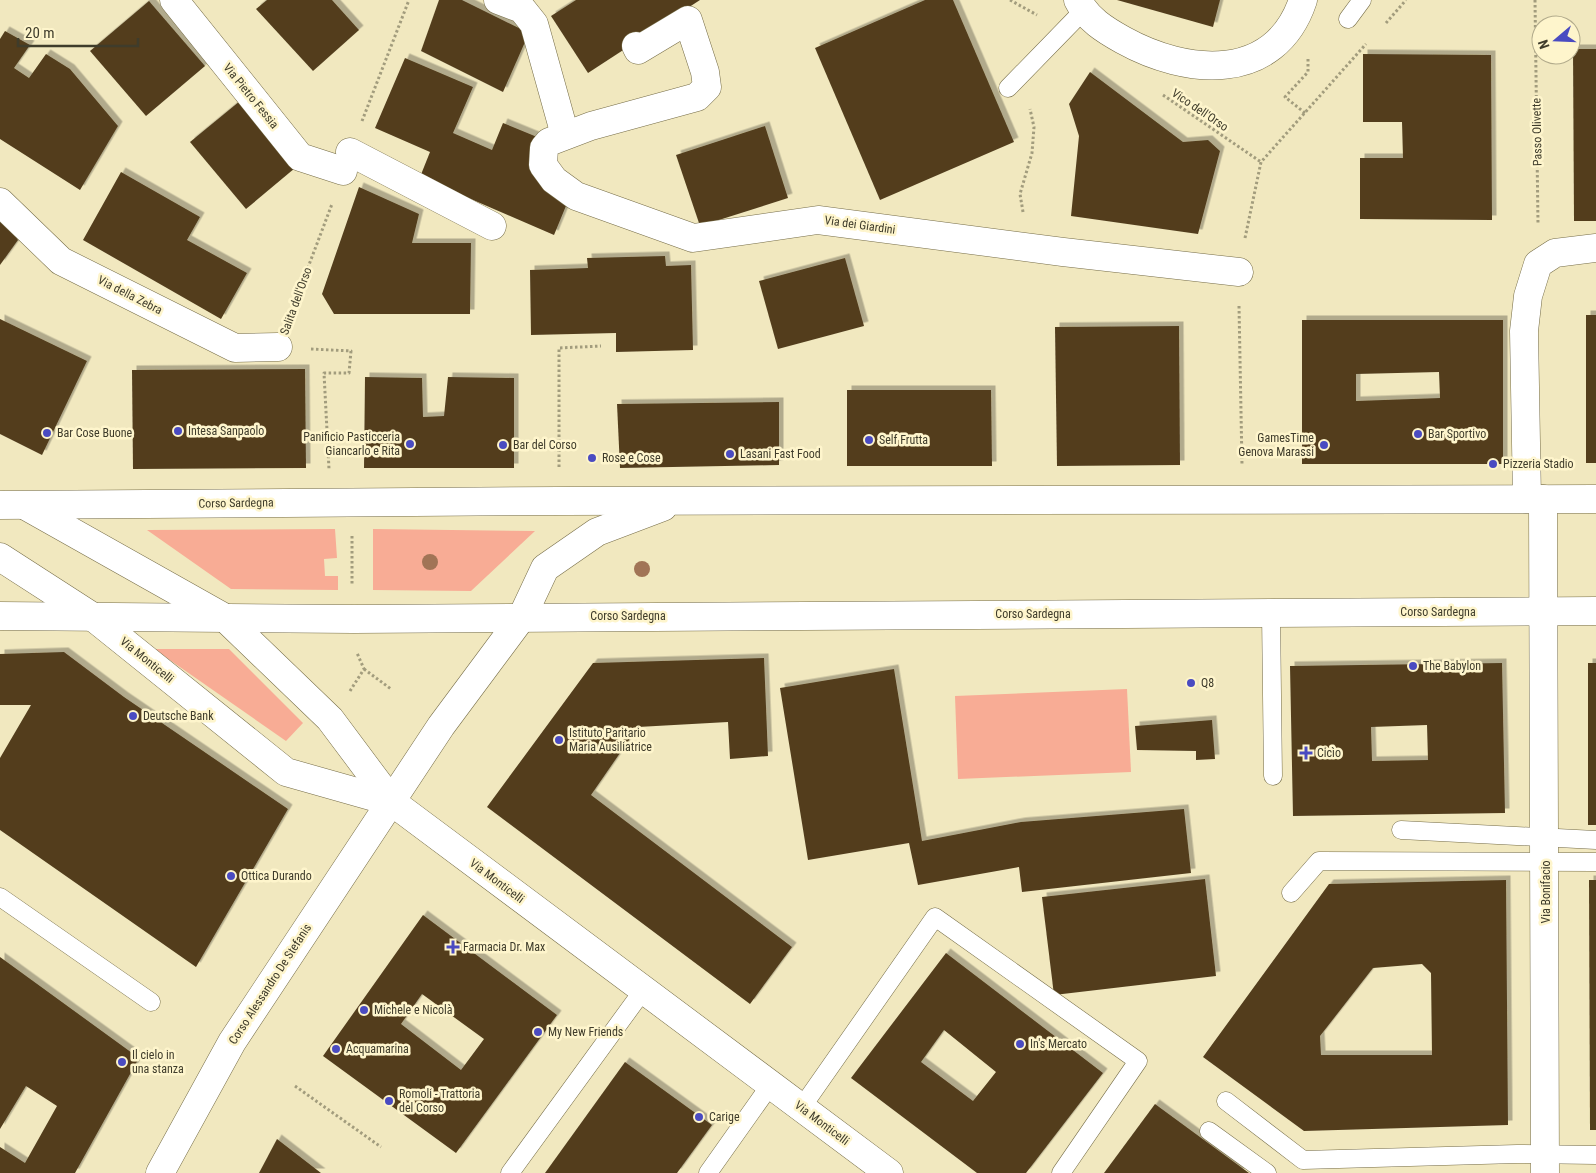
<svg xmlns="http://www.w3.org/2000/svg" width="1596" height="1173" font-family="'Roboto Condensed',sans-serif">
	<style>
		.green { fill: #f8ac95 }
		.building { fill: #523e1f; fill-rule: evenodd; filter: url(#shadow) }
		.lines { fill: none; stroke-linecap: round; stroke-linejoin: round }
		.lane-casing { stroke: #766d48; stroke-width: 19 }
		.street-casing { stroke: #766d48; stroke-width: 29 }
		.secondary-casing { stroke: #766d48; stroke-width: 29 }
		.path { stroke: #a29c7d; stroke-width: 3; stroke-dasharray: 2.5 2.5; stroke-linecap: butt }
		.lane { stroke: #fff; stroke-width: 18 }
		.street { stroke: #fff; stroke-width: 28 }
		.secondary { stroke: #fff; stroke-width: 28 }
		.tree { fill: #a17456 }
		.poi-dot { fill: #4a4bc1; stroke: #fef5cc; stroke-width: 2 }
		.labels { text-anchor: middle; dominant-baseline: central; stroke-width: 5; stroke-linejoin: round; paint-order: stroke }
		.street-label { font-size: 12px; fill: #3f3c2b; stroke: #fef5cc }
		.poi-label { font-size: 12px; fill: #3f3c2b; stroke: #fef5cc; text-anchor: start }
	</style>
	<defs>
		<filter id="shadow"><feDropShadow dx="4.5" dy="-4.5" stdDeviation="0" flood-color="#0004"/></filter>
	</defs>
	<rect width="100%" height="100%" fill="#f1e8bf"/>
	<!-- green -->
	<g class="green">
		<polygon points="335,529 337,558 324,559 325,576 338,576 338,590 231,589 147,530"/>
		<polygon points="373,529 535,531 471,591 373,590"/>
		<polygon points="154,649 229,649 303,723 286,741"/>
		<polygon points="1127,689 1131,772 958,779 955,696"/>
	</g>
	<!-- building -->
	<g class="building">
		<polygon points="267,0 332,0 359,30 313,71 256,9"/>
		<polygon points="439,0 462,0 529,33 503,92 421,51"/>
		<polygon points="576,0 700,0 588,73 551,16"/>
		<polygon points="925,0 953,0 1014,142 880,200 815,48"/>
		<polygon points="1117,0 1220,0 1213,27"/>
		<polygon points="149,1 205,66 146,116 90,51"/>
		<polygon points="5,31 30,45 14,68 29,78 46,54 70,69 118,126 80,190 0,139 0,39"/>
		<polygon points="1573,49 1596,49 1596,221 1574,221"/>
		<polygon points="1363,54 1491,55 1492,220 1360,219 1360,158 1403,158 1402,122 1363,122"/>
		<polygon points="405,58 473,87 453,133 492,150 503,123 542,139 530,167 568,201 554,235 420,177 430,152 375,128"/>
		<polygon points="1090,72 1183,142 1208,140 1220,151 1198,234 1071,216 1079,136 1069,104"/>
		<polygon points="240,101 295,168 246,209 190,142"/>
		<polygon points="765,126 788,198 700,226 676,155"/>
		<polygon points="121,172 200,217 187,240 247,273 221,319 83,240"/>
		<polygon points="359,187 419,214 412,243 471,243 470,314 334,314 322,294"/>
		<polygon points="0,218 8,224 18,240 0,265"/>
		<polygon points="665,256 666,266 691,265 693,350 616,352 616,333 531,335 530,270 588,268 587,258"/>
		<polygon points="845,258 864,326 778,349 759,281"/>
		<rect x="1586" y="315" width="10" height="148"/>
		<polygon points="0,319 87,361 42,455 0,434"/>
		<path d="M1302,320H1503V464H1302ZM1439,372L1440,398L1356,401V374Z"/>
		<polygon points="1179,326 1180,465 1057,466 1055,327"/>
		<polygon points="305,369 306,468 133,469 132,370"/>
		<polygon points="365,377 422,378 423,417 444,416 448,377 514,378 514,468 364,468"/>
		<polygon points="847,390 991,390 992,466 847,466"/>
		<polygon points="779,402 779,465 620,468 617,404"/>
		<polygon points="64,652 124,697 288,809 196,967 0,830 0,758 31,705 0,705 0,654"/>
		<polygon points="764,658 768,756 730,759 728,722 638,727 591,795 792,947 750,1004 487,807 593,663"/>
		<path d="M1502,663L1505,813L1293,816L1290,666ZM1427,725L1428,760L1372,761L1371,727Z"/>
		<rect x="1588" y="663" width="8" height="162"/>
		<polygon points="894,669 922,841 1021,822 1184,809 1191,873 1022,892 1019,867 918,885 909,843 808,860 780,688"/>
		<polygon points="1212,720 1215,759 1196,760 1196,751 1137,750 1135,726"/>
		<polygon points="1205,879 1216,976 1054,995 1042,897"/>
		<path d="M1506,880L1508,1125L1304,1131L1203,1057L1329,884ZM1422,964L1431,973L1432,1055H1321L1320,1036L1373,968Z"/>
		<polygon points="1589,880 1596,880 1596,1130 1590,1130"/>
		<path d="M423,915L557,1015L456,1153L323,1056ZM422,994L484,1039L461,1070L401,1024Z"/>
		<path d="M946,953L1103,1073L1026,1173H977L851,1078ZM944,1030L996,1072L973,1101L921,1062Z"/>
		<polygon points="0,957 139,1058 75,1173 0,1173 0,1147 25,1163 57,1106 26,1086 0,1129"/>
		<polygon points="625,1062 712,1125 677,1173 545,1173"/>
		<polygon points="1155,1104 1249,1173 1104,1173"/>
		<polygon points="277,1139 321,1173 259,1173"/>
	</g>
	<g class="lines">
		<defs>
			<g id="lane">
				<polyline points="1348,19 1362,0"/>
				<polyline points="1008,88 1083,11"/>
				<polyline points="1271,613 1273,776"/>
				<polyline points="1401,830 1596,840"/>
				<polyline points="1291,893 1319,861 1596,862"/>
				<polyline points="0,897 151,1002"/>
				<polyline points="1226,1101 1303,1160 1517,1154 1596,1155"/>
				<polyline points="802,1107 935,917 1138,1061 1061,1173"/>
				<polyline points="1209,1131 1267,1173"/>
				<polyline points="510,1173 644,989"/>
				<polyline points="708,1173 771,1084"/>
			</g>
			<g id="street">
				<polyline points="174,0 300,157 343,171"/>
				<polyline points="498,0 522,9 534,24 565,135"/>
				<path d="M1078,0C1087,19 1105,30 1123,40C1186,75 1275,84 1303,0"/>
				<polyline points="636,46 638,50 688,20 705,72 707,87 697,97 591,126 549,142 544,148 543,165 554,180 576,196 693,238 818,220 1063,252 1239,272"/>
				<polyline points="350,152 492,226"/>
				<polyline points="0,202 61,261 235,348 278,347"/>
				<polyline points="1527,499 1524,331 1528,296 1538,264 1555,253 1596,248"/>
			</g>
			<g id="secondary">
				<polyline points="1543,499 1545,1173"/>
				<polyline points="0,505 560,501 1596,499"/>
				<polyline points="26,506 225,618 330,719 392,802"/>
				<polyline points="0,557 93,617 286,772 392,802 889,1173"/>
				<polyline points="0,616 354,619 1596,611"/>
				<polyline points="160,1173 232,1042 441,726 522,617 545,568 597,532 663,507"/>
			</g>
		</defs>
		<!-- lane casing -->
		<use href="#lane" class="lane-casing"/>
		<!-- street casing -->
		<use href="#street" class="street-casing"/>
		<!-- secondary casing -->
		<use href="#secondary" class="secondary-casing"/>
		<!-- path -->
		<g class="path">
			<polyline points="1010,0 1037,15"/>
			<polyline points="1535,0 1538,224"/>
			<polyline points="1386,23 1406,0"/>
			<polyline points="1163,95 1261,162"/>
			<polyline points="1305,113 1285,97 1308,72 1308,59"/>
			<polyline points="362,121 409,0"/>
			<polyline points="1023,212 1020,194 1032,153 1034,127 1030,109"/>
			<polyline points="1245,238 1261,162 1366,44"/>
			<polyline points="1239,306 1242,465"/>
			<polyline points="290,315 332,204"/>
			<polyline points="311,349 351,351 349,373 324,373 329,469"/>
			<polyline points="559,467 559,348 601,346"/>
			<polyline points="352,536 352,585"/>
			<polyline points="364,669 391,689"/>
			<polyline points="350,691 364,669 357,653"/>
			<polyline points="295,1086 381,1147"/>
		</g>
		<!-- lane -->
		<use href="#lane" class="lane"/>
		<!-- street -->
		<use href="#street" class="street"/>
		<!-- secondary -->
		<use href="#secondary" class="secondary"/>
	</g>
	<!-- trees -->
	<g class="tree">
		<circle cx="430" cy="562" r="8"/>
		<circle cx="642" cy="569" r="8"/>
	</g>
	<!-- markers -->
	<g class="poi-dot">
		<circle cx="178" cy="431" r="5"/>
		<circle cx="47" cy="433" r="5"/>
		<circle cx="1418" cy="434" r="5"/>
		<circle cx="869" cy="440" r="5"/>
		<circle cx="410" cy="444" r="5"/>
		<circle cx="503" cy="445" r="5"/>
		<circle cx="1324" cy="445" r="5"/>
		<circle cx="730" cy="454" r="5"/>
		<circle cx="592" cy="458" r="5"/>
		<circle cx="1493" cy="464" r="5"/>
		<circle cx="1413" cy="666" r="5"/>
		<circle cx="1191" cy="683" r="5"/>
		<circle cx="133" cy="716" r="5"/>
		<circle cx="559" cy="740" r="5"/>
		<path d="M1303.5 745.5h5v5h5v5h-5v5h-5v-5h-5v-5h5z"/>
		<circle cx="231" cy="876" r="5"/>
		<path d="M450.5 939.5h5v5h5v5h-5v5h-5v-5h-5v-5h5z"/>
		<circle cx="364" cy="1010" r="5"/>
		<circle cx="538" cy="1032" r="5"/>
		<circle cx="1020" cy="1044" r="5"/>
		<circle cx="336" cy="1049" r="5"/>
		<circle cx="122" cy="1062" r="5"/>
		<circle cx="389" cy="1101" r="5"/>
		<circle cx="699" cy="1117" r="5"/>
	</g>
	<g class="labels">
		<!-- street labels -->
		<g class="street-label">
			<text transform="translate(251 96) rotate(51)">Via Pietro Fessia</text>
			<text transform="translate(1200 110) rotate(34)">Vico dell'Orso</text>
			<text transform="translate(1537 132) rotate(-91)">Passo Olivette</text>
			<text transform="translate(860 225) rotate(8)">Via dei Giardini</text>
			<text transform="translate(130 295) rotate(27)">Via della Zebra</text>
			<text transform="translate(296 301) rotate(-70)">Salita dell'Orso</text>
			<text transform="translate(236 503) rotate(-1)">Corso Sardegna</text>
			<text x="1438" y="612">Corso Sardegna</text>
			<text x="1033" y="614">Corso Sardegna</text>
			<text x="628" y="616">Corso Sardegna</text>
			<text transform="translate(147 660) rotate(39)">Via Monticelli</text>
			<text transform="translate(497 881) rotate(37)">Via Monticelli</text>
			<text transform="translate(1546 892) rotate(-90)">Via Bonifacio</text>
			<text transform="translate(270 984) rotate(-57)">Corso Alessandro De Stefanis</text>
			<text transform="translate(822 1123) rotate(37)">Via Monticelli</text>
		</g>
		<!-- poi labels -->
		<g class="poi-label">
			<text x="188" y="431">Intesa Sanpaolo</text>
			<text x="57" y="433">Bar Cose Buone</text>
			<text x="1428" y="434">Bar Sportivo</text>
			<text x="400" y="437" text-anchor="end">Panificio Pasticceria<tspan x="400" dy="14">Giancarlo e Rita</tspan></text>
			<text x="1314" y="438" text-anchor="end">GamesTime<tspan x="1314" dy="14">Genova Marassi</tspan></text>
			<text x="879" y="440">Self Frutta</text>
			<text x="513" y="445">Bar del Corso</text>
			<text x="740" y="454">Lasani Fast Food</text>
			<text x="602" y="458">Rose e Cose</text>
			<text x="1503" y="464">Pizzeria Stadio</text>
			<text x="1423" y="666">The Babylon</text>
			<text x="1201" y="683">Q8</text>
			<text x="143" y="716">Deutsche Bank</text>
			<text x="569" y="733">Istituto Paritario<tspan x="569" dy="14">Maria Ausiliatrice</tspan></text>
			<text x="1317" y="753">Cicìo</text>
			<text x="241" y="876">Ottica Durando</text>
			<text x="463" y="947">Farmacia Dr. Max</text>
			<text x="374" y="1010">Michele e Nicolà</text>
			<text x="548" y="1032">My New Friends</text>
			<text x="1030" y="1044">In's Mercato</text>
			<text x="346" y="1049">Acquamarina</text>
			<text x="132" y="1055">Il cielo in<tspan x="132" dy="14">una stanza</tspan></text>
			<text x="399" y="1094">Romoli - Trattoria<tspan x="399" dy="14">del Corso</tspan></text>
			<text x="709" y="1117">Carige</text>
		</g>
	</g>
	<!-- north arrow -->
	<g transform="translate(1556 40) rotate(251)"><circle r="24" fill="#fef5cc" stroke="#b2ab8c"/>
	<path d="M0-4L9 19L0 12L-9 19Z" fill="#4a4bc1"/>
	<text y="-8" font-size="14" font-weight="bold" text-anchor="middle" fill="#3f3c2b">N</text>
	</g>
	<!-- scale -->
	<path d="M18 38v8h120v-8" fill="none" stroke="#3f3c2b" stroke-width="2.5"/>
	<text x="25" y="38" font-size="15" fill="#3f3c2b" stroke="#fef5cc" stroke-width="4" paint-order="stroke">20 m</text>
</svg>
